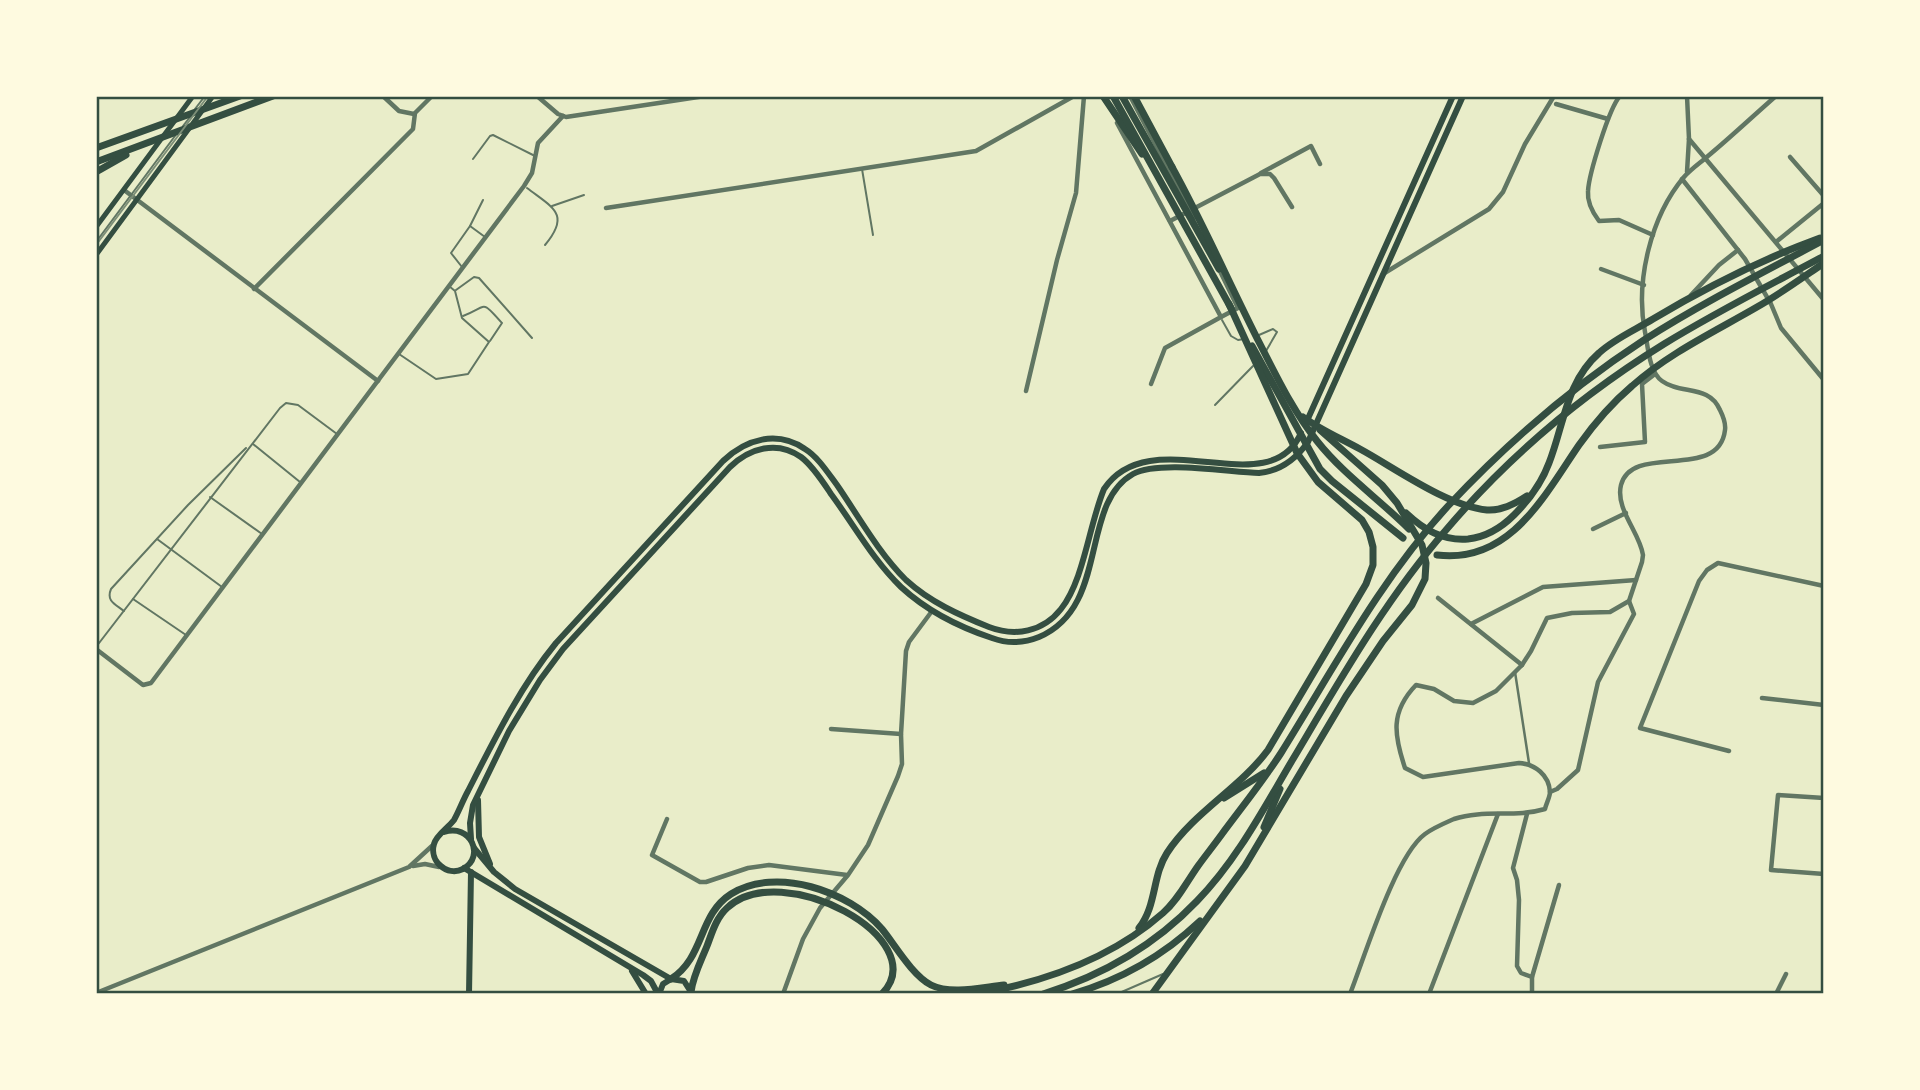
<svg xmlns="http://www.w3.org/2000/svg" width="1920" height="1090" font-family="'Golos Text',sans-serif">
	<style>
		.lines { fill: none; stroke-linecap: round; stroke-linejoin: round }
		.service { stroke: #617663; stroke-width: 2 }
		.pedestrian { stroke: #617663; stroke-width: 2.5 }
		.minor { stroke: #617663; stroke-width: 4.5 }
		.secondary { stroke: #344e41; stroke-width: 5 }
		.primary { stroke: #344e41; stroke-width: 6 }
		.trunk { stroke: #344e41; stroke-width: 7 }
		.motorway { stroke: #344e41; stroke-width: 7 }
		.tram { stroke: #7c8e77; stroke-width: 2 }
		.neatline { fill: none; stroke: #344e41; stroke-width: 2.5 }
	</style>
	<rect width="100%" height="100%" fill="#e9edc9"/>
	<g class="lines">
		<!-- service -->
		<g class="service">
			<polyline points="195,109 205,96"/>
			<polyline points="183,126 190,117"/>
			<polyline points="473,159 490,136 493,135 535,156"/>
			<polyline points="862,169 873,235"/>
			<path d="M527,188C553,208 571,214 545,245"/>
			<polyline points="483,200 470,226 485,237"/>
			<polyline points="552,206 584,195"/>
			<polyline points="96,242 175,136"/>
			<polyline points="462,267 451,253 470,226"/>
			<polyline points="456,290 474,277 479,278 532,338"/>
			<path d="M463,316C488,307 480,298 502,323L490,341"/>
			<polyline points="1222,320 1231,336 1238,340 1244,339"/>
			<polyline points="1259,335 1273,329 1277,332 1266,351"/>
			<polyline points="399,354 436,379 468,374 489,342 462,318 455,291 449,286"/>
			<polyline points="1215,405 1253,366"/>
			<polyline points="253,444 300,482"/>
			<polyline points="210,497 262,534"/>
			<polyline points="157,539 222,587"/>
			<polyline points="133,599 186,635"/>
			<path d="M124,611C115,604 106,601 111,589L188,505L246,448"/>
			<polyline points="96,647 280,408 286,403 298,405 337,434"/>
			<polyline points="1117,994 1163,974"/>
		</g>
		<!-- pedestrian -->
		<polyline class="pedestrian" points="1515,672 1529,763"/>
		<!-- minor -->
		<g class="minor">
			<polyline points="383,96 399,111 414,114"/>
			<polyline points="537,96 558,114 566,117 705,96"/>
			<polyline points="1130,96 1194,218"/>
			<path d="M1620,96C1609,108 1589,174 1588,191C1587,202 1593,213 1599,221L1619,220L1653,235"/>
			<polyline points="1687,96 1689,139 1687,172"/>
			<polyline points="1556,104 1608,119"/>
			<polyline points="1117,123 1221,317 1238,308 1218,267"/>
			<polyline points="1689,139 1824,300"/>
			<polyline points="1790,157 1824,196"/>
			<polyline points="1261,173 1311,146 1320,164"/>
			<polyline points="1682,179 1745,259 1771,304 1781,328 1824,380"/>
			<polyline points="124,190 378,381"/>
			<polyline points="606,208 976,151 1074,96"/>
			<polyline points="1170,221 1260,174 1270,174 1274,178 1292,207"/>
			<polyline points="1776,242 1824,203"/>
			<polyline points="1601,269 1644,285"/>
			<polyline points="1383,274 1489,209 1503,192 1525,144 1554,96"/>
			<polyline points="254,289 413,129 415,113 432,96"/>
			<polyline points="1691,295 1719,265 1738,250"/>
			<polyline points="1151,384 1165,348 1221,317"/>
			<polyline points="1026,391 1057,260 1076,193 1084,96"/>
			<polyline points="1600,447 1645,442 1642,384 1655,374"/>
			<polyline points="1593,529 1626,513"/>
			<polyline points="1438,598 1522,665"/>
			<polyline points="1471,624 1543,587 1636,580"/>
			<polyline points="96,649 143,685 151,683 524,186 532,173 538,143 563,116"/>
			<polyline points="1762,698 1824,705"/>
			<polyline points="831,729 901,734"/>
			<polyline points="1729,751 1640,728 1699,581 1707,570 1718,563 1824,586"/>
			<polyline points="1550,792 1557,789 1578,770 1598,682 1634,614 1629,601"/>
			<polyline points="1824,798 1778,795 1771,870 1824,874"/>
			<polyline points="1527,814 1513,868 1517,880 1519,900 1517,966 1521,973 1532,977"/>
			<polyline points="667,819 652,855 700,882 706,882 748,868 769,865 847,875"/>
			<polyline points="413,866 425,864 439,867"/>
			<polyline points="96,993 409,867 433,845"/>
			<polyline points="783,994 803,939 820,908 848,875 868,845 898,776 902,764 901,734 906,651 909,642 932,611"/>
			<path d="M1350,994C1365,956 1395,856 1425,834C1433,828 1445,823 1454,819C1484,809 1515,818 1545,809C1546,804 1550,797 1550,792C1549,775 1535,764 1519,763L1423,777L1405,768C1394,735 1390,712 1416,685L1434,689L1454,701L1473,703L1496,691L1522,665L1531,651L1547,618L1572,613L1610,612L1629,601L1642,562L1643,555C1640,533 1615,509 1621,485C1632,442 1719,482 1725,430C1726,423 1723,416 1720,410C1709,384 1681,395 1662,381C1649,372 1648,346 1645,332C1635,281 1651,216 1684,177C1691,169 1700,163 1708,156C1731,137 1753,116 1776,96"/>
			<polyline points="1429,994 1498,814"/>
			<polyline points="1532,994 1532,977 1559,885"/>
			<polyline points="1776,994 1786,974"/>
		</g>
		<!-- secondary -->
		<g class="secondary">
			<polyline points="96,227 193,96"/>
			<polyline points="96,255 213,96"/>
		</g>
		<!-- primary -->
		<g class="primary">
			<polyline points="1306,423 1453,96"/>
			<polyline points="478,800 479,837 490,864"/>
			<path d="M444,832C470,823 486,856 463,869C447,877 429,861 434,844C436,835 448,828 454,820C459,811 463,800 468,791C494,740 520,687 556,643L723,461C746,439 777,430 805,449C818,457 828,473 837,485C859,517 878,552 906,580C930,602 959,615 989,627C1015,637 1043,632 1061,609C1084,580 1089,525 1104,489C1151,419 1269,506 1301,433"/>
			<path d="M471,839L470,823L473,805L509,731L540,680L563,649L730,467C750,448 777,440 801,457C813,466 823,482 831,494C854,525 873,560 901,587C927,611 959,627 992,638C1008,644 1024,643 1039,637C1110,607 1079,504 1133,474C1159,460 1228,472 1259,473C1280,471 1296,459 1308,442L1463,96"/>
			<polyline points="474,848 494,872 515,889 671,979 684,981 691,992"/>
			<polyline points="464,868 643,975 651,981 658,994"/>
			<polyline points="632,971 646,994"/>
			<polyline points="469,994 471,872"/>
			<polyline points="659,994 663,984 671,979"/>
		</g>
		<!-- trunk -->
		<g class="trunk">
			<polyline points="1103,96 1142,154"/>
			<polyline points="1134,96 1172,167"/>
			<polyline points="96,148 240,96"/>
			<polyline points="96,162 273,96"/>
			<polyline points="96,172 126,155"/>
		</g>
		<!-- motorway -->
		<g class="motorway">
			<polyline points="1113,96 1231,308"/>
			<polyline points="1122,96 1219,269"/>
			<path d="M1172,167C1204,225 1230,285 1260,344C1277,377 1293,411 1317,441C1343,474 1379,499 1409,529"/>
			<polyline points="1252,346 1320,469 1332,481 1403,538"/>
			<path d="M1303,417C1321,430 1340,438 1360,449C1395,468 1447,506 1487,510C1501,511 1515,504 1527,496"/>
			<path d="M1406,513C1424,530 1443,541 1468,539C1486,537 1501,528 1514,515C1529,500 1542,482 1549,463C1564,425 1566,382 1599,353C1614,339 1635,330 1653,319C1708,286 1760,260 1820,238"/>
			<path d="M1437,555C1510,564 1544,496 1579,445C1594,424 1612,403 1632,386C1669,353 1714,332 1757,307C1780,294 1802,278 1824,263"/>
			<polyline points="1224,798 1264,773"/>
			<polyline points="1264,827 1280,789"/>
			<path d="M1139,928C1157,905 1152,876 1167,853C1194,812 1239,789 1268,750L1366,584L1373,565V547L1369,532L1362,520L1318,482L1297,453L1229,304"/>
			<path d="M671,979C705,957 698,915 731,894C776,866 849,891 882,929C895,945 912,975 931,985C951,995 983,987 1004,985"/>
			<path d="M691,992C693,976 701,961 707,946C712,933 716,918 727,908C781,857 935,939 882,994"/>
			<path d="M977,994C1044,982 1111,959 1163,913C1178,900 1186,883 1198,866C1206,855 1214,845 1222,834C1242,807 1263,781 1281,753C1334,668 1380,580 1448,506C1507,443 1572,387 1644,340C1702,303 1764,272 1824,240"/>
			<path d="M1043,994C1101,976 1155,945 1197,901C1237,860 1264,808 1293,759C1340,680 1385,600 1446,530C1508,457 1583,394 1664,344C1716,312 1770,285 1824,256"/>
			<path d="M1072,994C1121,980 1163,956 1200,921"/>
			<polyline points="1152,994 1245,866 1346,696 1383,641 1412,605 1425,579 1426,563 1422,545 1397,503 1382,485 1320,430"/>
		</g>
		<!-- tram -->
		<polyline class="tram" points="96,245 208,96"/>
	</g>
	<!-- border -->
	<rect width="1920" height="1090" fill="none" stroke="#fefae0" stroke-width="196"/>
	<rect x="98" y="98" width="1724" height="894" class="neatline"/>
</svg>
